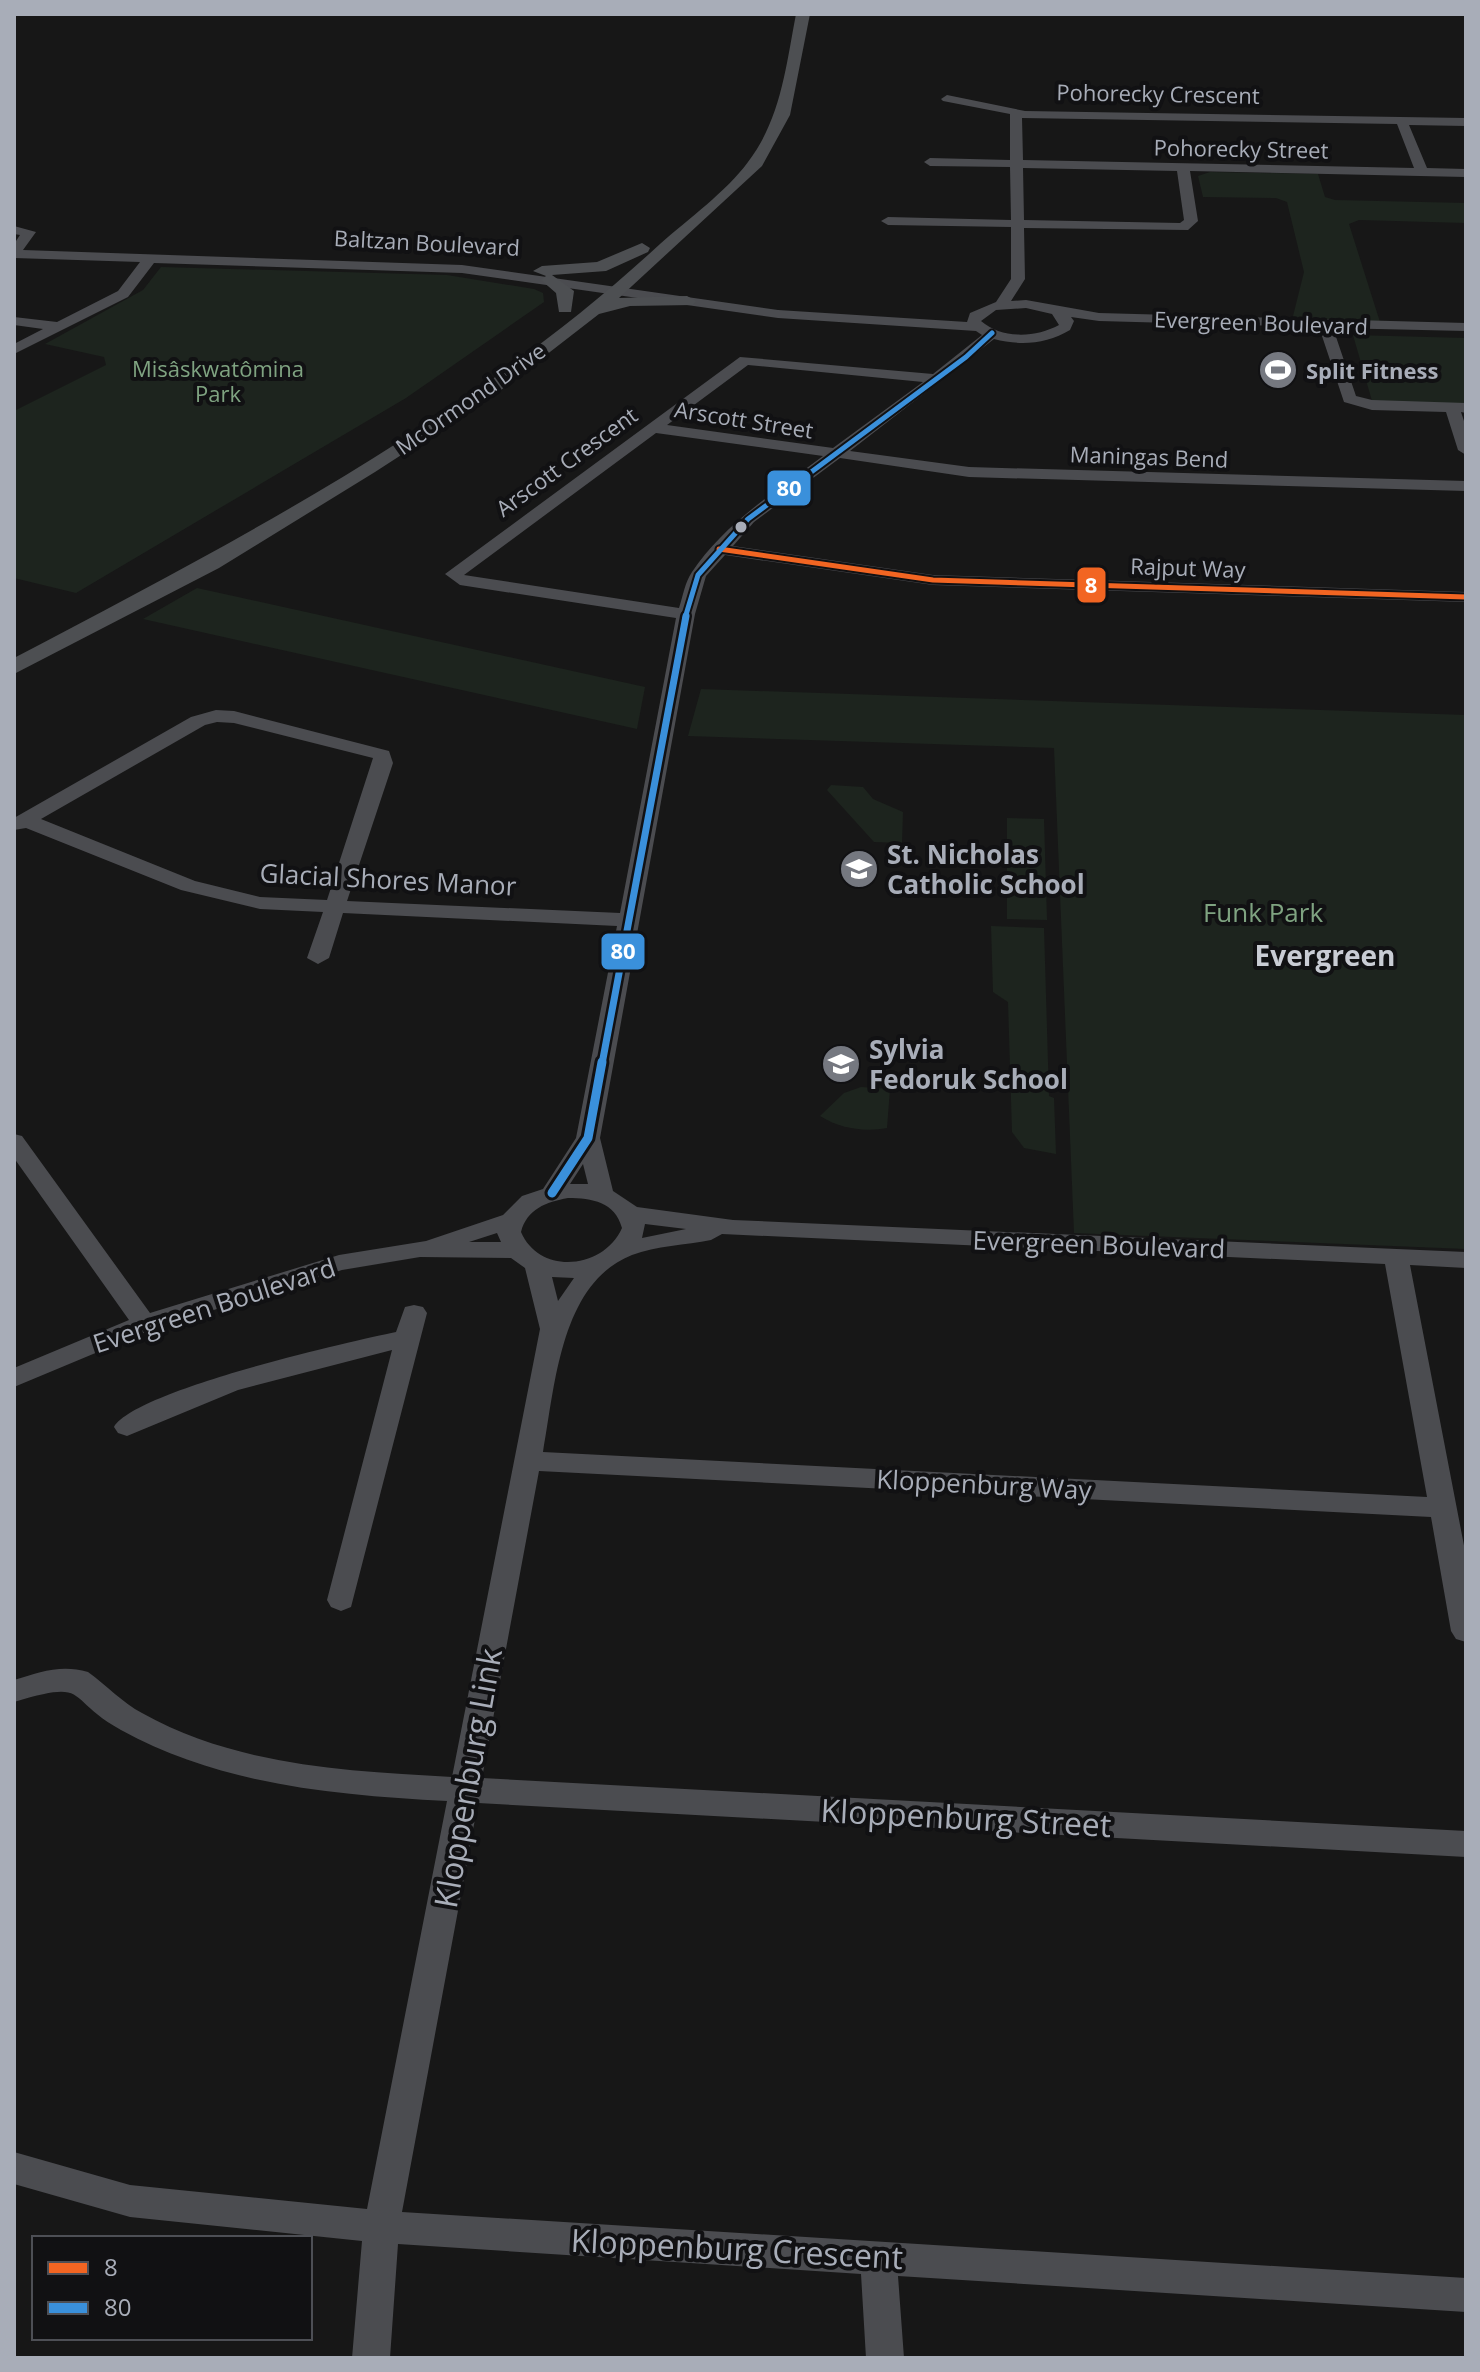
<svg xmlns="http://www.w3.org/2000/svg" width="1480" height="2372" font-family="'Open Sans',sans-serif">
	<style>
		.green { fill: #1d241e }
		.lines { fill: none; stroke-linecap: round; stroke-linejoin: round }
		.minor { fill: #4b4c50; fill-rule: evenodd }
		.major { fill: #4d4f52; fill-rule: evenodd }
		.bus-1-casing { stroke: #111113; stroke-width: 9 }
		.bus-2-far2-casing { stroke: #111113; stroke-width: 9 }
		.bus-2-far1-casing { stroke: #111113; stroke-width: 12 }
		.bus-2-casing { stroke: #111113; stroke-width: 15 }
		.bus-1 { stroke: #f26522; stroke-width: 5 }
		.bus-2-far2 { stroke: #3a90db; stroke-width: 5 }
		.bus-2-far1 { stroke: #3a90db; stroke-width: 7 }
		.bus-2 { stroke: #3a90db; stroke-width: 9 }
		.bus-dot { fill: #a8adb8; stroke: #111113; stroke-width: 3 }
		.labels { text-anchor: middle; dominant-baseline: central; stroke-width: 8; stroke-linejoin: round; paint-order: stroke }
		.far-street-label { font-size: 22px; fill: #a8adb8; stroke: #111113 }
		.far-park-label { font-size: 22px; fill: #7fa381; stroke: #111113 }
		.far-poi-label { font-size: 22px; font-weight: bold; fill: #a8adb8; stroke: #111113; text-anchor: start }
		.poi-label { font-size: 26px; font-weight: bold; fill: #a8adb8; stroke: #111113; text-anchor: start }
		.street-label { font-size: 26px; fill: #a8adb8; stroke: #111113 }
		.park-label { font-size: 26px; fill: #7fa381; stroke: #111113 }
		.neighbourhood-label { font-size: 28px; font-weight: bold; fill: #c9ccd4; stroke: #111113 }
		.near-street-label { font-size: 32px; fill: #a8adb8; stroke: #111113 }
		.line-badge { stroke: #111113; stroke-width: 3 }
		.badge-label { font-size: 22px; text-anchor: middle; font-weight: bold; fill: #fff }
	</style>
	<rect width="100%" height="100%" fill="#171717"/>
	<!-- green -->
	<g class="green">
		<polygon points="1210,172 1318,174 1325,197 1335,200 1466,203 1466,223 1359,220 1349,224 1380,322 1292,320 1304,272 1287,202 1276,198 1203,197 1198,176"/>
		<polygon points="161,267 447,275 534,289 543,293 544,302 406,398 76,593 14,578 14,411 106,365 104,357 45,344 143,290"/>
		<polygon points="1353,335 1466,338 1466,404 1372,401"/>
		<polygon points="197,588 645,687 637,729 143,619"/>
		<polygon points="701,689 1466,715 1466,1249 1074,1233 1054,748 688,736"/>
		<polygon points="831,785 863,787 873,799 903,812 902,843 874,842 827,790"/>
		<polygon points="1007,818 1044,819 1047,920 1007,919"/>
		<polygon points="991,926 1044,928 1049,1096 1054,1098 1056,1154 1024,1148 1012,1132 1008,1002 993,992"/>
		<path d="M861,1087L890,1089L887,1128C864,1132 841,1129 820,1116L844,1093Z"/>
	</g>
	<g class="lines">
		<!-- minor -->
		<g class="minor">
			<path d="M947,95L1025,111L1466,118V126L1409,125L1427,168L1466,169V177L1190,171L1198,221L1188,230L1024,228L1025,279L1011,301L1026,300L1099,313L1466,323V331L1333,328L1356,396L1372,400L1466,403V413L1461,412L1466,427V455L1458,450L1446,412L1372,410L1344,402L1319,327L1099,321L1071,317L1074,321L1070,330C1047,344 1020,346 994,339L850,451L969,467L1466,481V491L969,477L840,458L754,522L733,546L933,575L1466,592V602L933,585L725,555L706,576L695,614L600,1138L613,1191L637,1207L733,1220L1466,1252V1268L1410,1265L1466,1556V1642L1456,1639L1451,1631L1431,1517L539,1471L482,1778L1466,1831V1857L478,1803L402,2212L1466,2278V2312L898,2276L904,2358H866L861,2274L398,2244L390,2358H352L362,2241L130,2217L14,2184V2152L130,2185L367,2209L447,1801C335,1795 221,1785 121,1730C63,1698 92,1679 14,1702V1680C40,1672 61,1664 88,1672C106,1685 123,1703 142,1713C237,1766 346,1771 452,1777L540,1329L525,1268L511,1258L420,1257L342,1270L153,1329L14,1387V1368L129,1320L14,1158V1134L22,1136L150,1313L339,1255L426,1241L503,1215L522,1196L543,1189L576,1138L617,926L343,913L329,958L318,964L307,958L323,912L260,909L181,890L26,828L14,830V818L191,717L216,710L234,711L389,751L393,763L347,901L620,913L676,618L460,585L445,574L740,357L933,374L982,335L976,331L778,318L462,273L154,263L128,297L14,354V344L43,329L14,325V317L57,322L118,291L140,262L14,258V244L20,235L14,234V226L36,232L23,250L462,265L778,310L967,322L970,313L996,302L1011,279V227L888,225L881,221L888,217L1011,220L1010,167L930,166L924,162L930,158L1010,160V114L943,101L941,99ZM1022,118L1397,124L1414,168L1023,160ZM1023,168L1177,171L1184,220L1180,223L1024,220ZM1026,308L1052,314L1059,325C1035,338 1002,339 981,321L996,310ZM748,365L923,382L833,448L667,425ZM656,433L823,456C776,491 724,524 692,572C685,582 683,596 679,608L464,575ZM217,722L234,723L373,758L327,900L260,897L195,881L41,819L205,725ZM583,1164L588,1184H570ZM568,1198C592,1198 615,1202 622,1228C604,1269 540,1276 521,1232C527,1209 546,1202 568,1198ZM645,1224L686,1229L642,1238ZM497,1233L501,1242H469ZM722,1234L1385,1264L1427,1497L543,1452C555,1387 560,1283 632,1255C656,1246 686,1245 711,1240ZM552,1277L574,1278L558,1301Z"/>
			<path d="M414,1305L423,1307L427,1313L351,1607L341,1611L331,1607L327,1600L392,1350L238,1390L127,1436L118,1433L114,1427C136,1390 348,1342 396,1332L405,1307Z"/>
		</g>
		<!-- major -->
		<g class="major">
			<path d="M796,14H810L790,115L762,166L619,298L687,296L696,301L693,305L630,306L599,314L497,393L375,472L219,568L14,674V658C239,540 472,418 660,244C687,220 727,191 748,162C781,119 786,66 796,14Z"/>
			<polygon points="642,243 650,248 648,252 606,271 552,275 574,291 571,312 559,312 556,293 541,280 546,276 533,271 542,266 597,262"/>
		</g>
		<defs>
			<polyline id="bus-1" points="719,549 933,580 1466,597"/>
			<polyline id="bus-2-far2" points="685,618 698,575 748,519 966,357 992,333"/>
			<polyline id="bus-2-far1" points="602,1064 686,616"/>
			<polyline id="bus-2" points="552,1193 588,1138 602,1062"/>
		</defs>
		<!-- bus-1 casing -->
		<use href="#bus-1" class="bus-1-casing"/>
		<!-- bus-2-far2 casing -->
		<use href="#bus-2-far2" class="bus-2-far2-casing"/>
		<!-- bus-2-far1 casing -->
		<use href="#bus-2-far1" class="bus-2-far1-casing"/>
		<!-- bus-2 casing -->
		<use href="#bus-2" class="bus-2-casing"/>
		<!-- bus-1 -->
		<use href="#bus-1" class="bus-1"/>
		<!-- bus-2-far2 -->
		<use href="#bus-2-far2" class="bus-2-far2"/>
		<!-- bus-2-far1 -->
		<use href="#bus-2-far1" class="bus-2-far1"/>
		<!-- bus-2 -->
		<use href="#bus-2" class="bus-2"/>
	</g>
	<!-- icons -->
	<defs>
		<symbol id="stadium-disc" viewBox="-11 -11 22 22"><circle r="9.5" fill="#757880" stroke="#111113"/><path d="M0-5a6.5 5 0 1 0 0 10a6.5 5 0 1 0 0-10ZM-3.5-1.8h7v3.6h-7Z" fill="#fff"/></symbol>
		<symbol id="school-disc" viewBox="-11 -11 22 22"><circle r="9.5" fill="#757880" stroke="#111113"/><path d="M0-5L7-2L0 1L-7-2ZM-4 1L0 2.5L4 1V4Q0 6-4 4Z" fill="#fff"/></symbol>
	</defs>
	<g fill-rule="evenodd">
		<use href="#stadium-disc" x="1256" y="348" width="44" height="44"/>
		<use href="#school-disc" x="837" y="847" width="44" height="44"/>
		<use href="#school-disc" x="819" y="1042" width="44" height="44"/>
	</g>
	<!-- markers -->
	<circle class="bus-dot" cx="741" cy="527" r="7"/>
	<g class="labels">
		<!-- far-street labels -->
		<g class="far-street-label">
			<text transform="translate(1158 93) rotate(1)">Pohorecky Crescent</text>
			<text transform="translate(1241 148) rotate(1)">Pohorecky Street</text>
			<text transform="translate(427 242) rotate(3)">Baltzan Boulevard</text>
			<text transform="translate(1261 322) rotate(2)">Evergreen Boulevard</text>
			<text transform="translate(470 398) rotate(-35)">McOrmond Drive</text>
			<text transform="translate(744 419) rotate(9)">Arscott Street</text>
			<text transform="translate(1149 456) rotate(2)">Maningas Bend</text>
			<text transform="translate(566 461) rotate(-36)">Arscott Crescent</text>
			<text transform="translate(1188 567) rotate(2)">Rajput Way</text>
		</g>
		<!-- far-park labels -->
		<g class="far-park-label">
			<text x="218" y="368">Misâskwatômina<tspan x="218" dy="25">Park</tspan></text>
		</g>
		<!-- far-poi labels -->
		<g class="far-poi-label">
			<text x="1306" y="370">Split Fitness</text>
		</g>
		<!-- poi labels -->
		<g class="poi-label">
			<text x="887" y="854">St. Nicholas<tspan x="887" dy="30">Catholic School</tspan></text>
			<text x="869" y="1049">Sylvia<tspan x="869" dy="30">Fedoruk School</tspan></text>
		</g>
		<!-- street labels -->
		<g class="street-label">
			<text transform="translate(388 879) rotate(3)">Glacial Shores Manor</text>
			<text transform="translate(1099 1244) rotate(2)">Evergreen Boulevard</text>
			<text transform="translate(214 1305) rotate(-18)">Evergreen Boulevard</text>
			<text transform="translate(984 1484) rotate(3)">Kloppenburg Way</text>
		</g>
		<!-- park labels -->
		<g class="park-label">
			<text x="1263" y="912">Funk Park</text>
		</g>
		<!-- neighbourhood labels -->
		<g class="neighbourhood-label">
			<text x="1325" y="955">Evergreen</text>
		</g>
		<!-- near-street labels -->
		<g class="near-street-label">
			<text transform="translate(467 1778) rotate(-80)">Kloppenburg Link</text>
			<text transform="translate(966 1817) rotate(3)">Kloppenburg Street</text>
			<text transform="translate(737 2248) rotate(3)">Kloppenburg Crescent</text>
		</g>
	</g>
	<g class="line-badge">
		<rect x="766" y="469" width="46" height="38" rx="8" fill="#3a90db"/>
		<rect x="1076" y="566" width="31" height="38" rx="8" fill="#f26522"/>
		<rect x="600" y="932" width="46" height="39" rx="8" fill="#3a90db"/>
	</g>
	<g class="badge-label">
		<text x="789" y="496">80</text>
		<text x="1091" y="593">8</text>
		<text x="623" y="959">80</text>
	</g>
	<!-- border -->
	<rect width="1480" height="2372" fill="none" stroke="#a8adb8" stroke-width="32"/>
	<!-- legend -->
	<rect x="32" y="2236" width="280" height="104" fill="#111113" stroke="#4d4f55" stroke-width="2"/>
	<rect x="48" y="2262" width="40" height="12" fill="#f26522" stroke="#4d4f55" stroke-width="2"/>
	<text x="104" y="2276" font-size="24" fill="#a8adb8">8</text>
	<rect x="48" y="2302" width="40" height="12" fill="#3a90db" stroke="#4d4f55" stroke-width="2"/>
	<text x="104" y="2316" font-size="24" fill="#a8adb8">80</text>
</svg>
